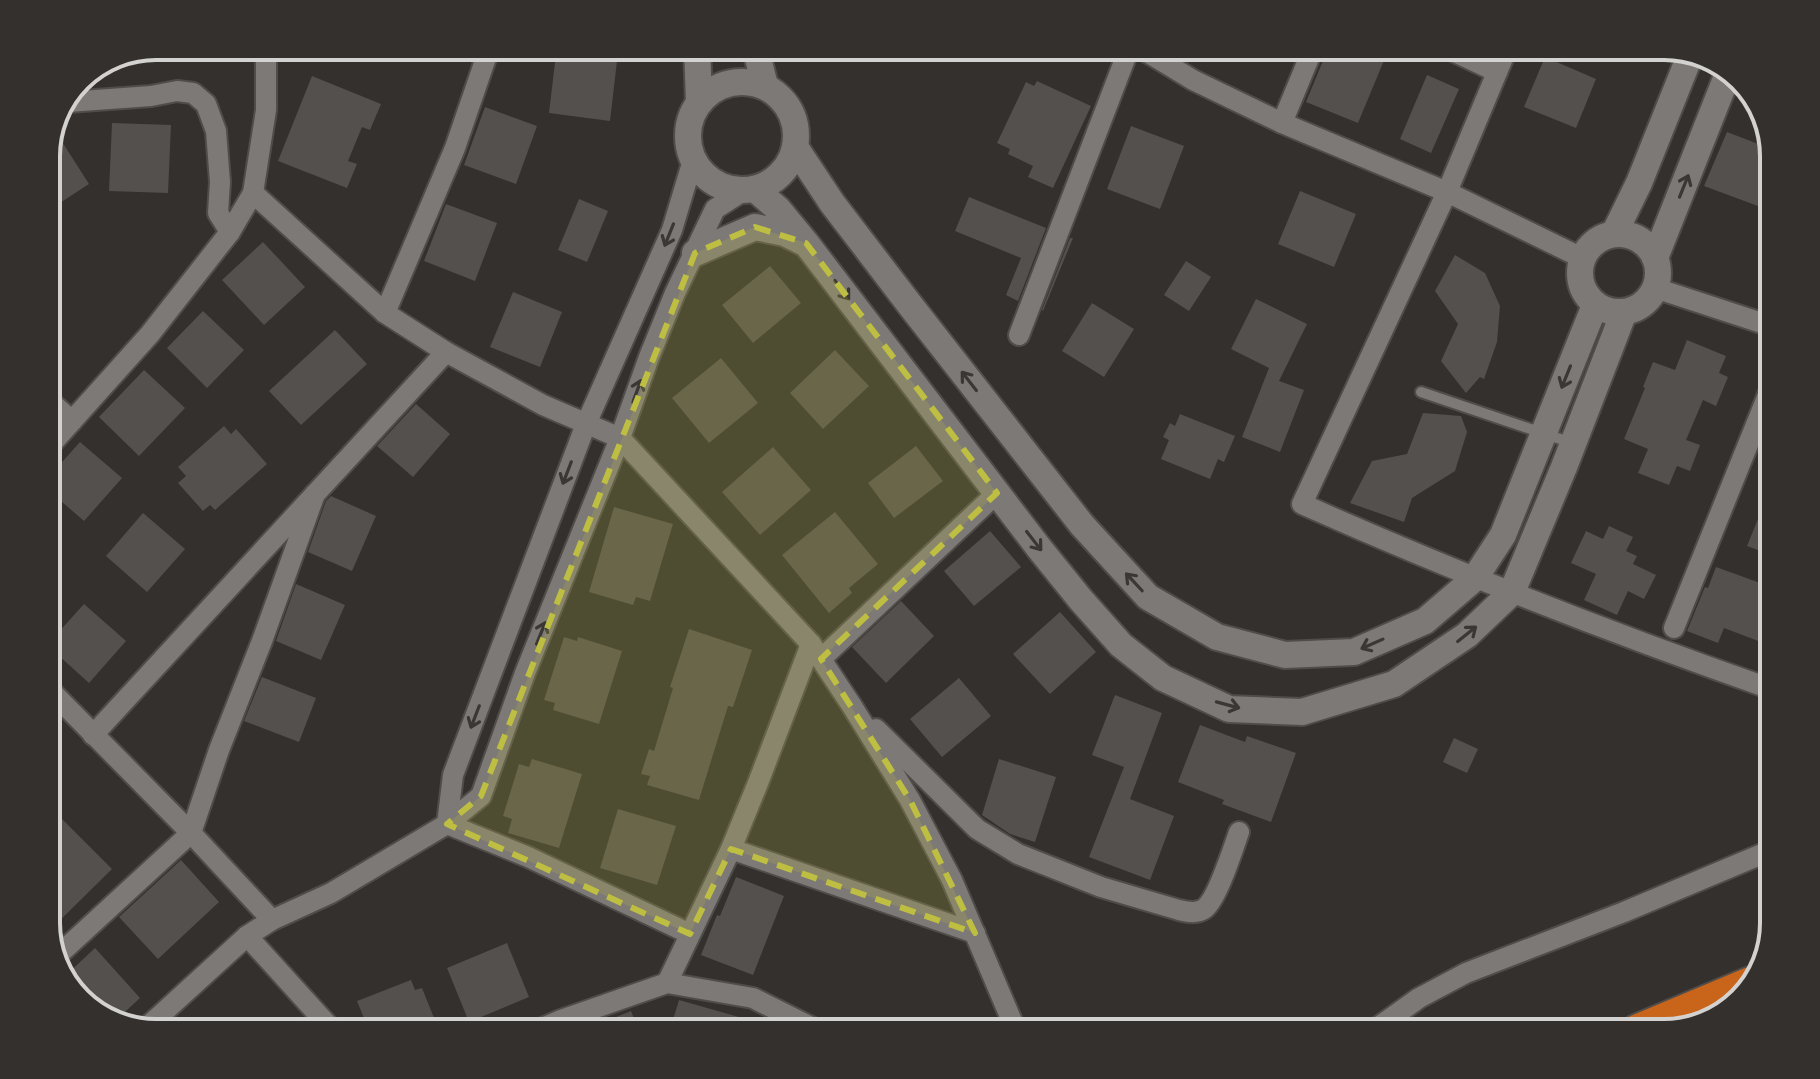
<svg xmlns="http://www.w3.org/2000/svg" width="1820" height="1079" font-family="'Source Serif 4',serif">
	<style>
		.building { fill: #54504d }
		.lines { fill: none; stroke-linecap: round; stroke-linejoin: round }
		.service-casing { stroke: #4f4c49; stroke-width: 14 }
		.minor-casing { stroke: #4f4c49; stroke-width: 24 }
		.tertiary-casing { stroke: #4f4c49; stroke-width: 30 }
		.motorway-casing { stroke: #4f4c49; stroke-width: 42 }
		.service { stroke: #7c7976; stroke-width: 10 }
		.minor { stroke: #7c7976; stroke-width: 20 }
		.tertiary { stroke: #7c7976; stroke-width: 26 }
		.motorway { stroke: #c8651a; stroke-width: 38 }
		.oneway { stroke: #3a3734 }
		.marked { fill: #bebf42; fill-opacity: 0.2; stroke: #bebf42; stroke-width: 6; stroke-dasharray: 16 10; stroke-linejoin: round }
		.rim { fill: none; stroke: #d4d2d0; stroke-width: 4 }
	</style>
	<rect width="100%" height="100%" fill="#33302d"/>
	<!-- building -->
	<g class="building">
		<polygon points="1329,46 1390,46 1358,123 1306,102"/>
		<polygon points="556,54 617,61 610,121 549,113"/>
		<polygon points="1545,57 1596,79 1576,128 1524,107"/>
		<polygon points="1427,75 1459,89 1431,153 1400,139"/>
		<polygon points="312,76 381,104 370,130 362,127 348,161 357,164 347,188 278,161"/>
		<polygon points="1037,81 1091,106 1053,188 1028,177 1033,166 1008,154 1010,149 997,143 1026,82 1034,86"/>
		<polygon points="485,107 537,126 516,184 464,165"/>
		<polygon points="112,123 171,125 168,193 109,191"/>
		<polygon points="1131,126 1184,146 1160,209 1107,189"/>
		<polygon points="1727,132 1774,150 1774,212 1704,186"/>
		<polygon points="59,137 89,184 46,212 46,149 49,144"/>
		<polygon points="1300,191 1356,214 1334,267 1278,244"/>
		<polygon points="969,197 1046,228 1018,301 1006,295 1021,258 955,231"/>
		<polygon points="579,199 608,211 587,262 558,250"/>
		<polygon points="446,204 497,223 475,281 424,261"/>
		<polygon points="1070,238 1073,238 1043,311 1042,310"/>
		<polygon points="263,242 305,287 264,325 222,280"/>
		<polygon points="1455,255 1485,273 1500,306 1497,342 1484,379 1480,377 1466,393 1441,361 1458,324 1435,291"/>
		<polygon points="1186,261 1211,277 1189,311 1164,295"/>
		<polygon points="770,266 801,303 753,343 722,305"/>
		<polygon points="513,292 562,312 540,367 490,347"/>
		<polygon points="1256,299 1307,324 1279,381 1304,390 1280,452 1242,437 1269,368 1231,349"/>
		<polygon points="1092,303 1134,329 1104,377 1062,351"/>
		<polygon points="203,311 244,350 207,388 167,348"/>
		<polygon points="335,330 367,364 301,425 269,391"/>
		<polygon points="1687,340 1726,356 1719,373 1728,377 1716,406 1703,400 1686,440 1700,445 1690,471 1677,466 1669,485 1638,473 1648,449 1624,439 1645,388 1643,387 1653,362 1675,370"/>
		<polygon points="835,350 869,386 823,429 790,393"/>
		<polygon points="721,358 758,403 709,443 672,398"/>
		<polygon points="144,370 185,408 139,456 99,417"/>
		<polygon points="416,404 450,434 413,477 377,446"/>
		<polygon points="1423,413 1461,416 1467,432 1455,471 1412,498 1404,522 1350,503 1372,461 1407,454"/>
		<polygon points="1180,414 1235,436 1224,462 1218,459 1210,479 1161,459 1169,440 1163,437 1170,423 1175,426"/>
		<polygon points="224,426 231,434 236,429 267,464 215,510 210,505 203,511 178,483 186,476 178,467"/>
		<polygon points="80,442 122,478 84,521 46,488 46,480"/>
		<polygon points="916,446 943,481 894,518 868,483"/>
		<polygon points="773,447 811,490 760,535 722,492"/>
		<polygon points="1773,482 1774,482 1774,556 1747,546"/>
		<polygon points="331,496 376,516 352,571 308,552 326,501"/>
		<polygon points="614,507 673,524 650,601 636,597 633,605 589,592"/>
		<polygon points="835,512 878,564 849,588 852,593 829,613 782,555"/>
		<polygon points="143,513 185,549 147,592 106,556"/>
		<polygon points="1609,526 1633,537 1626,551 1637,556 1633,564 1656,575 1644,599 1628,591 1617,615 1584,600 1596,574 1571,563 1586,531 1603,539"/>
		<polygon points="990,531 1021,567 974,606 944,571"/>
		<polygon points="1716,567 1774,588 1774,647 1724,628 1718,643 1687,631 1705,587 1708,588"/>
		<polygon points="296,584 345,605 321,660 276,641"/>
		<polygon points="901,601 934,636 886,683 852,647"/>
		<polygon points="84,604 126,641 89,683 47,645"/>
		<polygon points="1060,612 1096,652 1050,694 1013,654"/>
		<polygon points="689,629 752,650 733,707 728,706 699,800 647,785 650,776 641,774 649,749 654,751 673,688 670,687"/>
		<polygon points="564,637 577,641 578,637 622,651 599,724 553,710 555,703 544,700"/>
		<polygon points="262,677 316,698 299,742 244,721"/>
		<polygon points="959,678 991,716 942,757 910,719"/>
		<polygon points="1115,695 1162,713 1130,799 1174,816 1150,880 1089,857 1124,767 1092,755"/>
		<polygon points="1200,725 1245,742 1247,736 1296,753 1271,822 1222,804 1224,800 1178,782"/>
		<polygon points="1454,738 1478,749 1467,773 1443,762"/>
		<polygon points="532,759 582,774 559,848 508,833 512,819 503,816 519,764 529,767"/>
		<polygon points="999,759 1056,777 1035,842 1010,834 982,815"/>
		<polygon points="46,803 112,869 47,933 46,930"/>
		<polygon points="618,809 676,826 657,885 600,868"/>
		<polygon points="181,860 219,902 158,959 119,917"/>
		<polygon points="736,877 784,896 753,975 701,955 717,915 720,916"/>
		<polygon points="507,943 529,997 469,1022 447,968"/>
		<polygon points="95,948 140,998 114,1022 101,1018 62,979"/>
		<polygon points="411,980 415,990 422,988 440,1033 370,1033 357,1001"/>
		<polygon points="679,1000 746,1019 742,1033 669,1033"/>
		<polygon points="631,1011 640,1033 579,1033 579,1032"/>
	</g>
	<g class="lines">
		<defs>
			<polyline id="service" points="1421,392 1572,443"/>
			<g id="minor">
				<polyline points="1137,46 1193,80 1282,123 1447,192 1582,258"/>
				<polyline points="1442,46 1497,72"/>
				<path d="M1508,46L1447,192L1302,504C1457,573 1614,634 1774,690"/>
				<polyline points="68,102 151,96 177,91 193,93 206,104 216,131 220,182 218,213 230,232"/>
				<polyline points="1282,123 1314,46"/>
				<polyline points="253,193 385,313 446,352 543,405 620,438 811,644 852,706 910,800 952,880 1017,1033"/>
				<polyline points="1655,288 1774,327"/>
				<polyline points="385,313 455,148 490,46"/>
				<polyline points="1019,335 1130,46"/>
				<polyline points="46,398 72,421"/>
				<polyline points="46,450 150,334 230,232 253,193 266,110 266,46"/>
				<polyline points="1674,628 1774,380"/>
				<polyline points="821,659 997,493"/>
				<polyline points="46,686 191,833 272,920"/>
				<path d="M876,729L977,829L1018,854L1101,887L1179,910C1187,912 1196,914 1204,909C1217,900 1233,849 1239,832"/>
				<polyline points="93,735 446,352"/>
				<polyline points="447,824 453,775 586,424 672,230 693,160"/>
				<polyline points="447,824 528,857 690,934"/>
				<polyline points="731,849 975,933"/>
				<polyline points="247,936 335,1033"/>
				<polyline points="55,958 191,833 219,750 262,641 315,494"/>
				<polyline points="667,983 731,849 758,783 811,644"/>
				<polyline points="144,1030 247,936 272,920 331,893 447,824 481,796 525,673 620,438 649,357 675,293 715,209 743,191"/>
				<polyline points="531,1033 561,1020 667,983 753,998 813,1028 818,1033"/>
				<polyline points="1370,1033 1419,998 1466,973 1624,912 1774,849"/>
			</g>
			<g id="tertiary">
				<polyline points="697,46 699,103"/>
				<polyline points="755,46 765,86"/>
				<circle cx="742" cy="136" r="54"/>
				<polyline points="795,147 832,203 910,305 1082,525 1148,597 1217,637 1285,655 1354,652 1425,621 1475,578 1503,535 1595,305"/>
				<polyline points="755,189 778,209 806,243 1039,548 1081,600 1121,645 1163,678 1229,709 1302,712 1394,684 1467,635 1512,592 1564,467 1624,312"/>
				<circle cx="1619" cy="273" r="39"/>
				<polyline points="1614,234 1639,183 1691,53"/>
				<polyline points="695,253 755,227 785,233 803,242"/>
				<polyline points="1655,258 1729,71"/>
			</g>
			<polyline id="motorway" points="1639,1033 1751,986"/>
		</defs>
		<!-- service casing -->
		<use href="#service" class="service-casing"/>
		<!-- minor casing -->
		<use href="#minor" class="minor-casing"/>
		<!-- tertiary casing -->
		<use href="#tertiary" class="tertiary-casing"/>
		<!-- motorway casing -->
		<use href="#motorway" class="motorway-casing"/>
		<!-- service -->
		<use href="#service" class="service"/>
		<!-- minor -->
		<use href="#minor" class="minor"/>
		<!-- tertiary -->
		<use href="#tertiary" class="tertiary"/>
		<!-- motorway -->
		<use href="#motorway" class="motorway"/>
	</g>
	<!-- one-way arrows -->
	<defs><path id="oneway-shaft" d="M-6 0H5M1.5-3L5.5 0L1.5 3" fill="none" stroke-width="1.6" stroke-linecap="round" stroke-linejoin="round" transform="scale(2)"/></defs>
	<g class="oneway">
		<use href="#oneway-shaft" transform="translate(1684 186) rotate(-68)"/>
		<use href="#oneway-shaft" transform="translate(669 235) rotate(112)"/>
		<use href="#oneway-shaft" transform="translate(842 290) rotate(53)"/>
		<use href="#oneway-shaft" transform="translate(1566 377) rotate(112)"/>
		<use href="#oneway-shaft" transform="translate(969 381) rotate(-128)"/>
		<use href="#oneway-shaft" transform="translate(637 391) rotate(-70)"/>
		<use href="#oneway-shaft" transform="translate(567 473) rotate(111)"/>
		<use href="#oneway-shaft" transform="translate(1034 541) rotate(52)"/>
		<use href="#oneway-shaft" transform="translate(1134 582) rotate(-133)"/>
		<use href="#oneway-shaft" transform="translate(541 633) rotate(-68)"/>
		<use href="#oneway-shaft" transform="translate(1467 634) rotate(-39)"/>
		<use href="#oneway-shaft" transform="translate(1372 644) rotate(156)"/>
		<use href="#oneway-shaft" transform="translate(1228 705) rotate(15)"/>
		<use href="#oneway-shaft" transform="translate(475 717) rotate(111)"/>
	</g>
	<!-- marked area -->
	<path class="marked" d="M755,227L806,243L997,493L821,659L910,800L975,933L731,849L690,934L447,824L481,796L695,253Z"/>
	<!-- crop -->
	<path d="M0 0H1820V1079H0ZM156 60H1664A96 96 0 0 1 1760 156V923A96 96 0 0 1 1664 1019H156A96 96 0 0 1 60 923V156A96 96 0 0 1 156 60Z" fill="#33302d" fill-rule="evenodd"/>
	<path class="rim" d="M156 60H1664A96 96 0 0 1 1760 156V923A96 96 0 0 1 1664 1019H156A96 96 0 0 1 60 923V156A96 96 0 0 1 156 60Z"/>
</svg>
